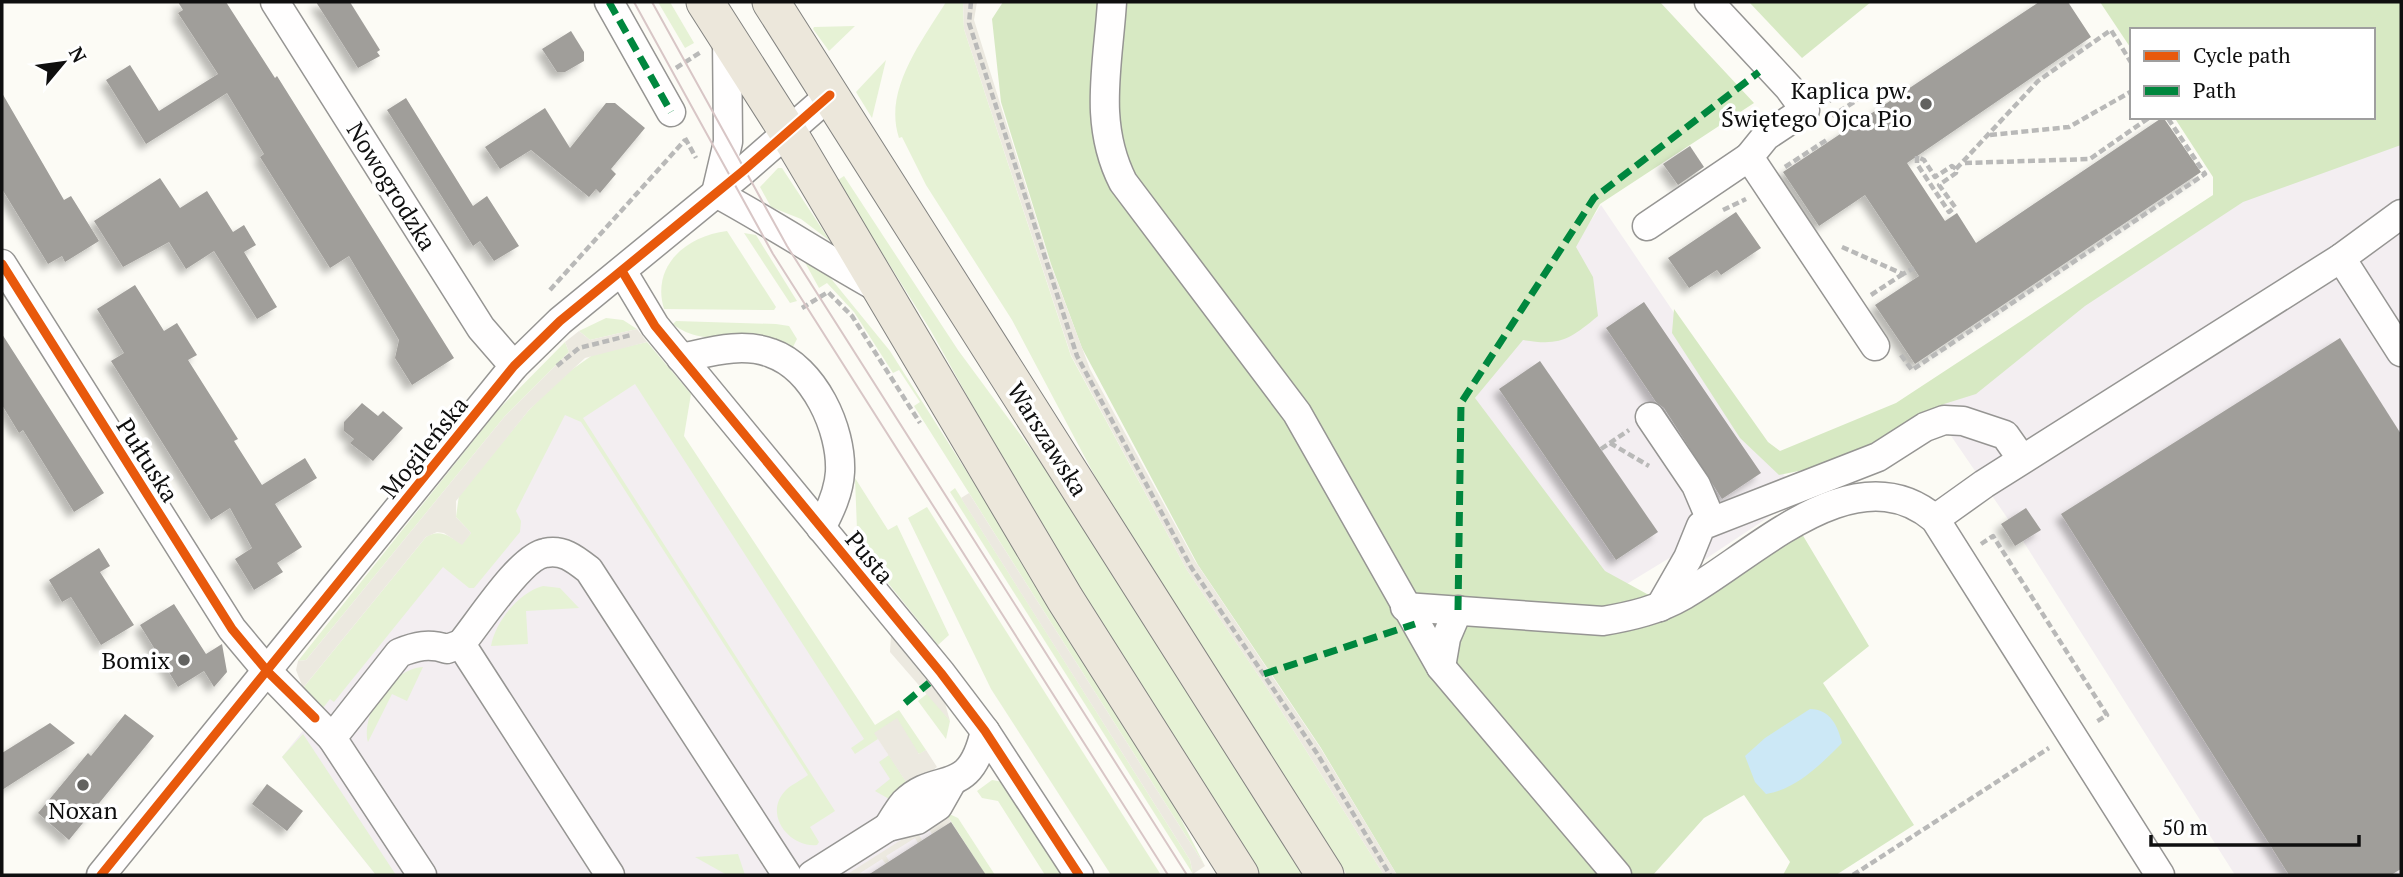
<svg xmlns="http://www.w3.org/2000/svg" width="2403" height="877" font-family="'PT Serif',serif">
	<style>
		.industrial { fill: #f3eef1 }
		.green { fill: #e6f2d5 }
		.forest { fill: #d7e9c3 }
		.plaza { fill: #ece9e0 }
		.water { fill: #cce8f6 }
		.building { fill: #a09e9a; filter: url(#shadow) }
		.lines { fill: none; stroke-linecap: round; stroke-linejoin: round }
		.minor-casing { stroke: #969593; stroke-width: 31 }
		.major-casing { stroke: #838380; stroke-width: 39 }
		.path { stroke: #b9b9b8; stroke-width: 4.5; stroke-dasharray: 7 3.5; stroke-linecap: butt }
		.minor { stroke: #fffefe; stroke-width: 28 }
		.major { stroke: #ece7db; stroke-width: 37 }
		.tram { stroke: #d8c6c6; stroke-width: 2 }
		.quiet { stroke: #00873e; stroke-width: 7; stroke-dasharray: 14 7; stroke-linecap: butt }
		.cycleway-casing { stroke: #fff; stroke-width: 13 }
		.cycleway { stroke: #e8590c; stroke-width: 9 }
		.poi-dot { fill: #626260; stroke: #fff; stroke-width: 2.5 }
		.labels { text-anchor: middle; dominant-baseline: central; stroke-width: 7; stroke-linejoin: round; paint-order: stroke }
		.poi-label { font-size: 24px; fill: #0f0f0f; stroke: #fff; text-anchor: end }
		.street-label { font-size: 24px; fill: #0f0f0f; stroke: #fff }
	</style>
	<defs>
		<filter id="shadow"><feDropShadow dx="-6" dy="6" stdDeviation="3.5" flood-color="#0004"/></filter>
	</defs>
	<rect width="100%" height="100%" fill="#fcfbf5"/>
	<!-- industrial -->
	<g class="industrial">
		<polygon points="2401,89 2401,875 2235,875 2023,541 1947,430 1796,499 1698,564 1676,554 1612,593 1474,400 1601,205 1786,478 1867,450 2359,117 2373,117"/>
		<polygon points="581,373 635,374 680,431 906,782 945,812 985,875 376,875 282,757 444,554"/>
	</g>
	<!-- green -->
	<g class="green">
		<polygon points="658,2 670,2 694,43 685,48"/>
		<path d="M946,2H963L964,29L1071,356L1187,570L1267,688L1384,875H1347L1098,482L1012,320L926,185L902,137L899,138C883,90 922,41 946,2Z"/>
		<polygon points="855,26 829,51 813,29 814,27"/>
		<polygon points="886,60 872,118 856,92"/>
		<polygon points="778,168 782,168 830,241 801,219 771,207 760,187"/>
		<polygon points="844,176 958,350 1072,505 1307,875 1258,875 1027,503 931,331 839,184 838,180"/>
		<path d="M727,231L776,307L774,310L664,309C651,266 686,236 727,231Z"/>
		<polygon points="744,233 756,235 797,301 790,303"/>
		<polygon points="803,259 824,270 890,351 1155,768 1205,866 914,406 920,402 899,370 893,373 854,312 827,283 819,288"/>
		<polygon points="606,318 623,320 637,329 590,340 579,331"/>
		<path d="M676,321L776,324L789,326L797,339L793,347C756,328 705,351 673,324Z"/>
		<polygon points="565,342 569,352 505,416 306,660 298,661 497,411"/>
		<path d="M647,342L691,394L684,436L875,725L899,710L926,750L920,754L875,733L878,739L855,754L851,748L864,739L635,384L583,418L835,811L810,827L819,842L817,845C790,848 762,814 786,790C792,784 802,780 808,775L581,422L565,415L516,511L521,521L520,532L474,588H469L443,567L334,702L330,699L323,708L303,688L426,537C440,528 450,537 462,544L471,533L456,517L459,495L529,410L560,378L594,354Z"/>
		<polygon points="855,478 888,530 897,525 949,635 938,645 863,552 857,530"/>
		<polygon points="955,488 1190,860 1193,874 950,492"/>
		<polygon points="927,507 1161,875 1111,875 991,689 908,518"/>
		<path d="M543,586L560,588L579,608L526,611L528,644L491,646C495,622 519,592 543,586Z"/>
		<path d="M423,667L407,701L392,694L368,742C361,712 392,669 423,667Z"/>
		<polygon points="928,693 950,721 946,739 918,701"/>
		<polygon points="303,734 396,875 376,875 282,757"/>
		<polygon points="889,755 910,788 889,799 875,791 890,779 879,762"/>
		<polygon points="992,780 1003,782 1063,875 1045,875 998,801 982,798 977,791"/>
		<polygon points="945,812 958,818 995,875 976,875 983,871"/>
		<polygon points="738,854 745,875 727,875 695,857"/>
	</g>
	<!-- forest -->
	<g class="forest">
		<path d="M1003,2H1660L1754,103L1600,204L1576,247L1593,277L1598,316C1569,340 1560,346 1523,340L1475,398L1605,571L1678,611L1802,534L1869,646L1823,683L1914,825L1836,875H1783L1790,862L1744,795L1704,818L1653,875H1397L1321,748L1198,565L1082,348L1051,264L1001,102L992,19Z"/>
		<polygon points="1749,2 1871,2 1802,58"/>
		<polygon points="2100,2 2401,2 2401,145 2243,202 2085,306 1976,394 1944,404 1870,450 1838,463 1779,475 1740,438 1672,333 1674,309 1768,442 1780,451 1896,403 2213,195 2213,177 2174,117 2373,117 2373,30 2132,30 2132,50"/>
	</g>
	<!-- plaza -->
	<g class="plaza">
		<polygon points="963,2 977,2 974,20 1050,263 1090,369 1195,561 1321,749 1397,875 1384,875 1267,688 1187,570 1071,355 964,29"/>
		<polygon points="637,329 647,342 585,358 529,410 456,501 456,517 471,533 462,545 444,533 437,532 426,537 303,688 296,670 298,661 306,660 505,416 569,352 565,342 579,331 590,340"/>
		<polygon points="969,493 1205,866 1193,874 1190,860 961,498"/>
		<polygon points="891,636 945,703 950,721 890,652"/>
		<polygon points="897,718 919,754 926,750 937,767 910,788 874,733"/>
		<polygon points="945,812 951,822 932,834 929,829 919,835 922,840 918,843 915,838 886,856 889,861 886,864 882,859 857,875 846,875"/>
	</g>
	<!-- water -->
	<path class="water" d="M1810,709C1830,709 1838,726 1842,743C1821,764 1797,789 1766,794L1755,782L1745,756L1765,738Z"/>
	<!-- building -->
	<g class="building">
		<polygon points="178,2 226,2 275,78 277,76 454,358 412,385 395,358 399,340 349,256 330,268 260,157 264,154 227,93 146,144 106,80 130,65 159,111 218,74 178,13 183,10"/>
		<polygon points="316,2 350,2 380,50 377,52 380,56 358,68"/>
		<polygon points="2039,2 2068,2 2091,37 1907,163 1945,221 1957,213 1976,243 2163,117 2201,172 1915,364 1875,305 1919,276 1865,195 1819,226 1783,172"/>
		<polygon points="571,31 584,52 584,61 565,72 557,72 542,49"/>
		<polygon points="2,93 64,200 71,196 99,241 65,262 62,256 48,264 2,189"/>
		<polygon points="406,98 473,206 487,196 519,246 494,261 480,241 473,246 387,110"/>
		<polygon points="606,103 615,103 645,128 611,169 616,174 600,193 596,189 589,197 531,150 500,169 485,147 545,108 570,148"/>
		<polygon points="1690,146 1704,167 1678,185 1663,164"/>
		<polygon points="160,178 180,208 207,191 233,232 244,225 256,245 244,252 277,307 257,319 214,251 186,269 169,242 123,267 94,221"/>
		<polygon points="1736,212 1761,248 1721,275 1717,270 1689,288 1668,258"/>
		<polygon points="135,285 164,331 177,323 197,355 188,360 238,439 234,441 262,485 305,458 317,478 275,504 302,547 277,563 283,572 254,590 235,559 252,548 230,508 211,520 111,361 124,353 97,309"/>
		<polygon points="1644,302 1761,473 1722,499 1664,408 1656,402 1606,328"/>
		<polygon points="2,334 104,493 74,512 23,430 19,433 2,405"/>
		<polygon points="2340,338 2401,434 2401,869 2391,875 2289,875 2061,514"/>
		<polygon points="1540,361 1658,532 1616,560 1499,389"/>
		<polygon points="362,403 378,416 383,411 403,428 373,461 350,443 354,439 344,431 344,422"/>
		<polygon points="2026,508 2041,530 2015,546 2001,524"/>
		<polygon points="99,548 110,566 100,572 134,625 101,645 71,597 62,602 49,580"/>
		<polygon points="174,604 206,654 222,644 227,672 214,687 204,671 178,687 140,625"/>
		<polygon points="125,714 154,736 69,840 38,813 88,753 91,756"/>
		<polygon points="50,723 75,743 2,790 2,753"/>
		<polygon points="267,784 303,811 287,831 252,804"/>
		<polygon points="951,822 986,875 868,875 932,834"/>
	</g>
	<g class="lines">
		<defs>
			<g id="minor">
				<polyline points="275,2 481,328 514,366"/>
				<polyline points="609,2 671,112"/>
				<path d="M1112,2C1108,66 1093,123 1123,182L1297,413L1441,667L1617,875"/>
				<polyline points="1709,2 1789,88 1805,110 1766,136 1749,157 1875,346"/>
				<path d="M716,193C773,224 826,259 882,290"/>
				<polyline points="716,193 728,142 727,36"/>
				<polyline points="1647,226 1749,157"/>
				<polyline points="2341,258 2401,352"/>
				<polyline points="2,264 232,629 268,672 332,738"/>
				<polyline points="622,271 655,326 941,673 985,731 1079,875"/>
				<path d="M681,358C710,352 742,342 771,353C814,368 842,429 840,472C839,492 830,511 821,528"/>
				<polyline points="1650,417 1696,485 1711,520"/>
				<polyline points="1935,519 1984,484 2341,258 2401,214"/>
				<path d="M1405,607L1603,621C1632,616 1658,610 1684,595C1755,555 1855,451 1935,519L2160,875"/>
				<polyline points="1660,607 1688,558 1701,526 1878,457 1925,427 1944,420 1963,421 2005,435 2022,459"/>
				<polyline points="1441,667 1446,638 1458,610"/>
				<path d="M888,827C893,819 898,810 904,803C938,769 969,801 985,731"/>
				<polyline points="101,875 514,366 560,321 743,171 830,95"/>
				<path d="M422,875L332,738L399,653C416,646 429,643 447,649L461,644"/>
				<path d="M610,875L461,644C478,624 520,557 545,553C563,549 575,559 589,570L787,875"/>
				<polyline points="812,875 888,827 917,820 938,806 951,783"/>
			</g>
			<g id="major">
				<polyline points="705,2 788,132 1065,599 1240,875"/>
				<polyline points="771,2 1325,875"/>
			</g>
		</defs>
		<!-- minor casing -->
		<use href="#minor" class="minor-casing"/>
		<!-- major casing -->
		<use href="#major" class="major-casing"/>
		<!-- path -->
		<g class="path">
			<polyline points="971,2 969,23 1077,356 1191,567 1318,755 1390,875"/>
			<polyline points="676,68 701,52"/>
			<polyline points="1829,101 1849,88 1857,100 1832,116"/>
			<polyline points="1990,135 2069,127 2132,91"/>
			<polyline points="685,138 696,158"/>
			<polyline points="1917,156 1917,164 1949,212 1955,207 1939,185 1956,173 1956,169 1952,166 1935,177 1924,160 1918,157"/>
			<polyline points="1965,163 2090,159 2150,117"/>
			<polyline points="1785,167 1828,139"/>
			<polyline points="1956,169 2038,81 2111,30 2132,64"/>
			<polyline points="1723,210 1746,199"/>
			<polyline points="1842,247 1903,274 1914,268"/>
			<polyline points="550,290 685,140"/>
			<polyline points="1871,295 1903,274"/>
			<polyline points="802,308 828,292 852,316 920,423"/>
			<polyline points="1901,355 1912,370 2205,174 2167,117"/>
			<polyline points="557,366 579,348 631,335"/>
			<polyline points="1610,443 1649,466"/>
			<polyline points="1601,449 1629,430"/>
			<polyline points="1981,544 1993,536 2107,715 2096,722"/>
			<polyline points="1853,875 2049,748"/>
		</g>
		<!-- minor -->
		<use href="#minor" class="minor"/>
		<!-- major -->
		<use href="#major" class="major"/>
		<!-- tram -->
		<g class="tram">
			<polyline points="634,2 773,254 1168,875"/>
			<polyline points="652,2 787,246 1187,875"/>
		</g>
		<!-- quiet -->
		<g class="quiet">
			<polyline points="609,2 671,112"/>
			<polyline points="1458,610 1461,403 1594,198 1759,72"/>
			<polyline points="1264,674 1415,624"/>
			<polyline points="905,703 929,683"/>
		</g>
		<defs>
			<g id="cycleway">
				<polyline points="2,264 232,629 268,672 315,718"/>
				<polyline points="622,271 655,326 941,673 985,731 1079,875"/>
				<polyline points="101,875 514,366 560,321 743,171 830,95"/>
			</g>
		</defs>
		<!-- cycleway casing -->
		<use href="#cycleway" class="cycleway-casing"/>
		<!-- cycleway -->
		<use href="#cycleway" class="cycleway"/>
	</g>
	<!-- markers -->
	<g class="poi-dot">
		<circle cx="1926" cy="104" r="7"/>
		<circle cx="184" cy="660" r="7"/>
		<circle cx="83" cy="785" r="7"/>
	</g>
	<g class="labels">
		<!-- poi labels -->
		<g class="poi-label">
			<text x="1912" y="90">Kaplica pw.<tspan x="1912" dy="28">Świętego Ojca Pio</tspan></text>
			<text x="170" y="660">Bomix</text>
			<text x="83" y="810" text-anchor="middle">Noxan</text>
		</g>
		<!-- street labels -->
		<g class="street-label">
			<text transform="translate(392 186) rotate(58)">Nowogrodzka</text>
			<text transform="translate(1048 439) rotate(58)">Warszawska</text>
			<text transform="translate(424 447) rotate(-51)">Mogileńska</text>
			<text transform="translate(148 460) rotate(58)">Pułtuska</text>
			<text transform="translate(870 557) rotate(50)">Pusta</text>
		</g>
	</g>
	<!-- border -->
	<rect width="2403" height="877" fill="none" stroke="#0f0f0f" stroke-width="7"/>
	<!-- legend -->
	<rect x="2130" y="28" width="245" height="91" fill="#ffffff" stroke="#9f9f9f" stroke-width="2"/>
	<rect x="2144" y="51" width="35" height="10" fill="#e8590c" stroke="#9f9f9f" stroke-width="2"/>
	<text x="2193" y="63" font-size="21" fill="#0f0f0f">Cycle path</text>
	<rect x="2144" y="86" width="35" height="10" fill="#00873e" stroke="#9f9f9f" stroke-width="2"/>
	<text x="2193" y="98" font-size="21" fill="#0f0f0f">Path</text>
	<!-- north arrow -->
	<g transform="translate(63 63) rotate(61)" stroke="#ffffff" stroke-width="5" paint-order="stroke">
	<path d="M0-5L12 26L0 18L-12 26Z" fill="#0f0f0f"/>
	<text y="-10" font-size="19" font-weight="bold" text-anchor="middle" fill="#0f0f0f">N</text>
	</g>
	<!-- scale -->
	<path d="M2151 835v10h208v-10" fill="none" stroke="#0f0f0f" stroke-width="3.5"/>
	<text x="2162" y="835" font-size="21" fill="#0f0f0f" stroke="#ffffff" stroke-width="5" paint-order="stroke">50 m</text>
</svg>
